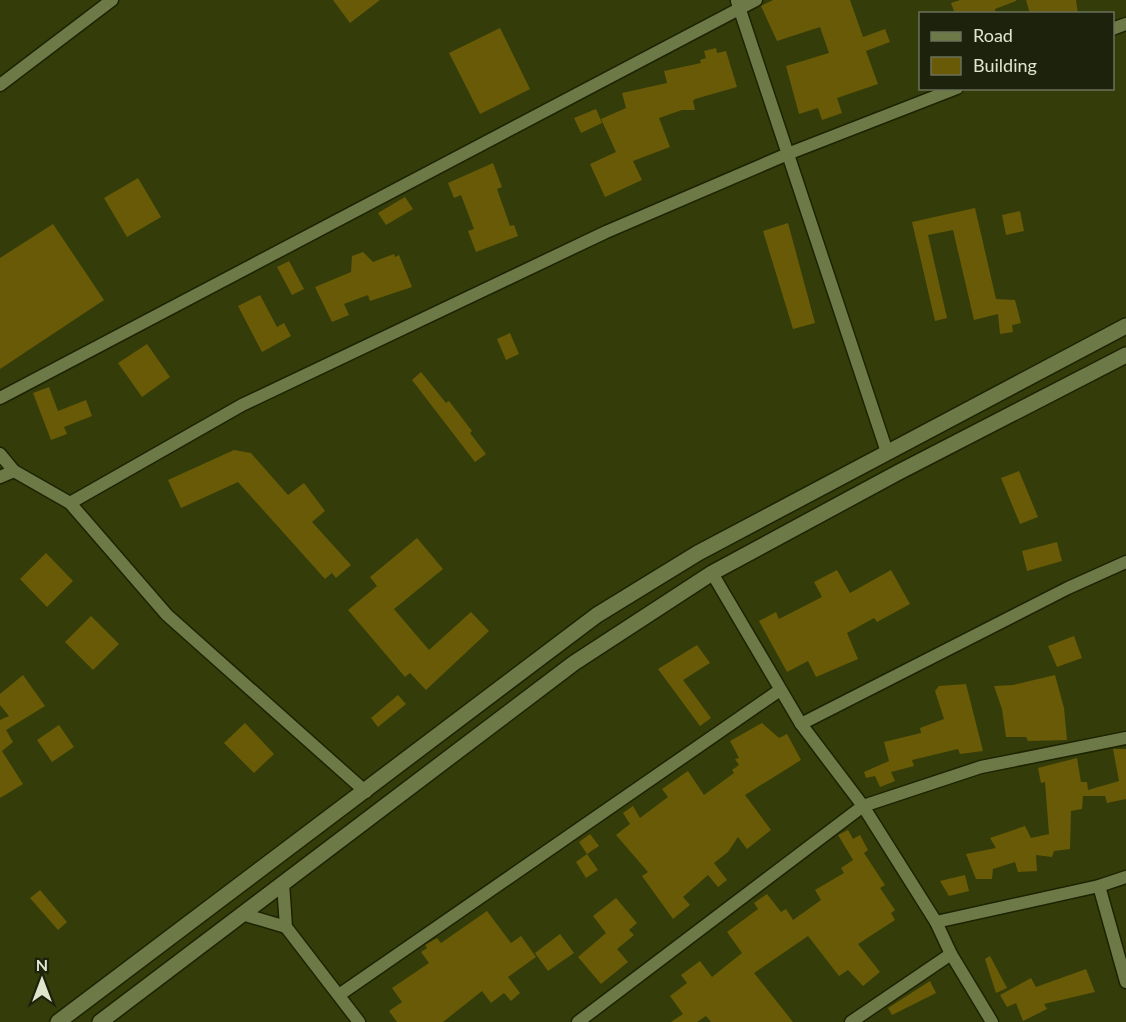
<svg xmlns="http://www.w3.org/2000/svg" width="1126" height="1022" font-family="Lato,sans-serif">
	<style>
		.building { fill: #685a07 }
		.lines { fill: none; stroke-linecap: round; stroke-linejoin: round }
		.street-casing { stroke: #1d2300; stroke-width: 15 }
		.secondary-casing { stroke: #1d2300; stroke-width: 18 }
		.street { stroke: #6e7948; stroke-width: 12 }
		.secondary { stroke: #6e7948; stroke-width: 15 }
	</style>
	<rect width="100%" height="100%" fill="#343d09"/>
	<!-- building -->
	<g class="building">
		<polygon points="333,0 380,0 350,23"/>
		<polygon points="773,0 850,0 863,37 885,29 890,42 866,51 878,84 837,98 842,113 822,120 818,108 799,114 786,66 829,53 820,27 777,41 761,6"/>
		<polygon points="960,0 1016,0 1016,1 995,9 996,14 955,14 951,3"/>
		<polygon points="1026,0 1076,0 1078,14 1030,14"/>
		<polygon points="500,28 530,89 480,114 449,53"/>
		<polygon points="716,48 717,53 726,51 737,87 695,99 693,101 695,110 682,110 659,118 670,147 633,161 642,180 605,197 590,164 616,152 601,119 626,108 622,93 667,83 664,71 701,63 700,60 706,58 704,51"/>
		<polygon points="596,109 602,123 581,133 574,118"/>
		<polygon points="493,163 502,187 497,189 510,226 514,225 518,236 476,252 468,231 474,229 461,195 454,198 448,183"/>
		<polygon points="138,178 161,217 127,237 104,198"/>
		<polygon points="405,197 413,209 386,225 378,213"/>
		<polygon points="975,208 996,299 1015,300 1021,323 1012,325 1013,332 1000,334 998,314 974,320 953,230 928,235 947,318 935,321 912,222"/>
		<polygon points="1020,211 1024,231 1006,235 1002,215"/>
		<polygon points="788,223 815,323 793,329 763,231"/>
		<polygon points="53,224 104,300 0,369 0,258"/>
		<polygon points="363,252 373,262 394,254 395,257 399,255 412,287 370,301 368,295 344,304 349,315 332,322 315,287 351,272 352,256"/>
		<polygon points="289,261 304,289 292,295 277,267"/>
		<polygon points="260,295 277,327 284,323 291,336 262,352 238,306"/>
		<polygon points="510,333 519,354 506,360 497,339"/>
		<polygon points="147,344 170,377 142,397 118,363"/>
		<polygon points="421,372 446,403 449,401 472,431 470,433 486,454 475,462 412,380"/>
		<polygon points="49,387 58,411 86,400 92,416 64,427 67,434 51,440 33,393"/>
		<polygon points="234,450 251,453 288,495 304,483 325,511 312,522 351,565 336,578 332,573 325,579 238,482 181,508 168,480"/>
		<polygon points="1019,471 1038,517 1020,524 1001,478"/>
		<polygon points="417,538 443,569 394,609 429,650 471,612 489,631 426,690 410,673 405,677 348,610 377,586 370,577"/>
		<polygon points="1057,542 1062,561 1027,571 1022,551"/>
		<polygon points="46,553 73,581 47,607 20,579"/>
		<polygon points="837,570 850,593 891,570 910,604 877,622 874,618 847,633 858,659 816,677 808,661 787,672 759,621 776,612 779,619 822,597 814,582"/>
		<polygon points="91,616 119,644 93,670 65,642"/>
		<polygon points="1074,636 1082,658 1057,667 1048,646"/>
		<polygon points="697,645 710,663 683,680 711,718 700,726 658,669"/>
		<polygon points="23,675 45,706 6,730 13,742 2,751 23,784 0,798 0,720 9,716 0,705 0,694"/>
		<polygon points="1055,675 1064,708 1067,740 1028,741 1026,737 1006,737 1002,709 994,686 1013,685"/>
		<polygon points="966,684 983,751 960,754 958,749 912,760 914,766 891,772 895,781 880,787 875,776 866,778 864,772 889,761 884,742 921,733 920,728 944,719 935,691 939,686"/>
		<polygon points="398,695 406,704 378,727 371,718"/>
		<polygon points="245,723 274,754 254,773 224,743"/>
		<polygon points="762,723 779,738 787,734 801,760 745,795 771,830 747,849 738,837 728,852 714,863 727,880 718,887 708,875 683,897 690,905 673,919 642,876 648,872 616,835 630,824 623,813 633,806 640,818 668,797 662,789 688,771 704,795 734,773 732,770 739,765 735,759 739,758 730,741"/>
		<polygon points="59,725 74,747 52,762 37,740"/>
		<polygon points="1113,749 1126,749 1126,799 1107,803 1105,796 1083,796 1082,809 1071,811 1070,849 1054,851 1052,857 1036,855 1037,871 1018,872 1015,862 993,869 992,879 976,879 966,854 996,848 990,838 1025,826 1031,838 1049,834 1045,782 1041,783 1038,768 1077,758 1081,782 1087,782 1088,790 1119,781"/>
		<polygon points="848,830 853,839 860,835 868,850 864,853 885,885 880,888 895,910 891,913 895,920 858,944 880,972 863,986 848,970 839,976 808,936 754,973 793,1022 711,1022 706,1016 697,1022 671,1022 683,1014 670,996 687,983 681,975 700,961 712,977 742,953 727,932 758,909 754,903 767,894 781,912 786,909 793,920 821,900 815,890 844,873 841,868 853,860 838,835"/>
		<polygon points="590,834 599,846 587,854 579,842"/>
		<polygon points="587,854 598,870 586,878 576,862"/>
		<polygon points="965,875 969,891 949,896 940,881"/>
		<polygon points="40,890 67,922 58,930 30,898"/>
		<polygon points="616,898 637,923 629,930 634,935 617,949 628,962 601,984 578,957 606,933 593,916"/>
		<polygon points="487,911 511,943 521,936 536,957 508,977 520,993 511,1001 504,993 491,1003 482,991 443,1022 397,1022 389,1011 402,1002 392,988 429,963 421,952 427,948 425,945 437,938 441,943"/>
		<polygon points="560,934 574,953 548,971 535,953"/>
		<polygon points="990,956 1007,988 996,993 985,959"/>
		<polygon points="1086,969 1095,992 1044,1004 1047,1009 1023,1021 1016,1003 1007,1007 1000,995 1031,978 1036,987"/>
		<polygon points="930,981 936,993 892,1015 888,1008"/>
	</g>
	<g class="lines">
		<defs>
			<g id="street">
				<polyline points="737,1 887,452"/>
				<polyline points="1112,29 1126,24"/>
				<polyline points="0,85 112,0"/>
				<polyline points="0,398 756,0"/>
				<polyline points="0,454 14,471 70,503 167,615 366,792"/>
				<polyline points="0,477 14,471"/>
				<polyline points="70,503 242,405 606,232 790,153 957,88"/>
				<polyline points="712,573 801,724 863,806 936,922 951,954 992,1022"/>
				<polyline points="801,724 1068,588 1126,562"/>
				<polyline points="283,883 286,927 359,1022"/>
				<polyline points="1099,886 1126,982"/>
				<polyline points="242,914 286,927"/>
				<polyline points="936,922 1099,886 1126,877"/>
				<polyline points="339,995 780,690"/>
				<polyline points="578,1022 863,806 981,767 1126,738"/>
				<polyline points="851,1022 951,954"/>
			</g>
			<g id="secondary">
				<polyline points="58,1022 597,615 698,553 1126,326"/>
				<polyline points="100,1022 574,663 712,573 899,472 1126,355"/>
			</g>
		</defs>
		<!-- street casing -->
		<use href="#street" class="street-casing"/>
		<!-- secondary casing -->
		<use href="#secondary" class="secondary-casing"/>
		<!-- street -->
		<use href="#street" class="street"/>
		<!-- secondary -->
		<use href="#secondary" class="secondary"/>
	</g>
	<!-- legend -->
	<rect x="919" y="12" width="195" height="78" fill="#1d220d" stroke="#6b7059" stroke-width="1.5"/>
	<rect x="931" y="32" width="30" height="9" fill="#6e7948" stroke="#6b7059" stroke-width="1.5"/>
	<text x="973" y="42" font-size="18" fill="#dfe6cb">Road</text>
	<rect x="931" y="57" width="30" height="18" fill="#685a07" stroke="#6b7059" stroke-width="1.5"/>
	<text x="973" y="72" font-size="18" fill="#dfe6cb">Building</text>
	<!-- north arrow -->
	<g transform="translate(42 980)" stroke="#1d220d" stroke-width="4.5" paint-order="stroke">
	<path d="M0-4.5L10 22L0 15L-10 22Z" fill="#dfe6cb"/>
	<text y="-9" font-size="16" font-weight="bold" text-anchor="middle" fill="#dfe6cb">N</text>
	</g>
</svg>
